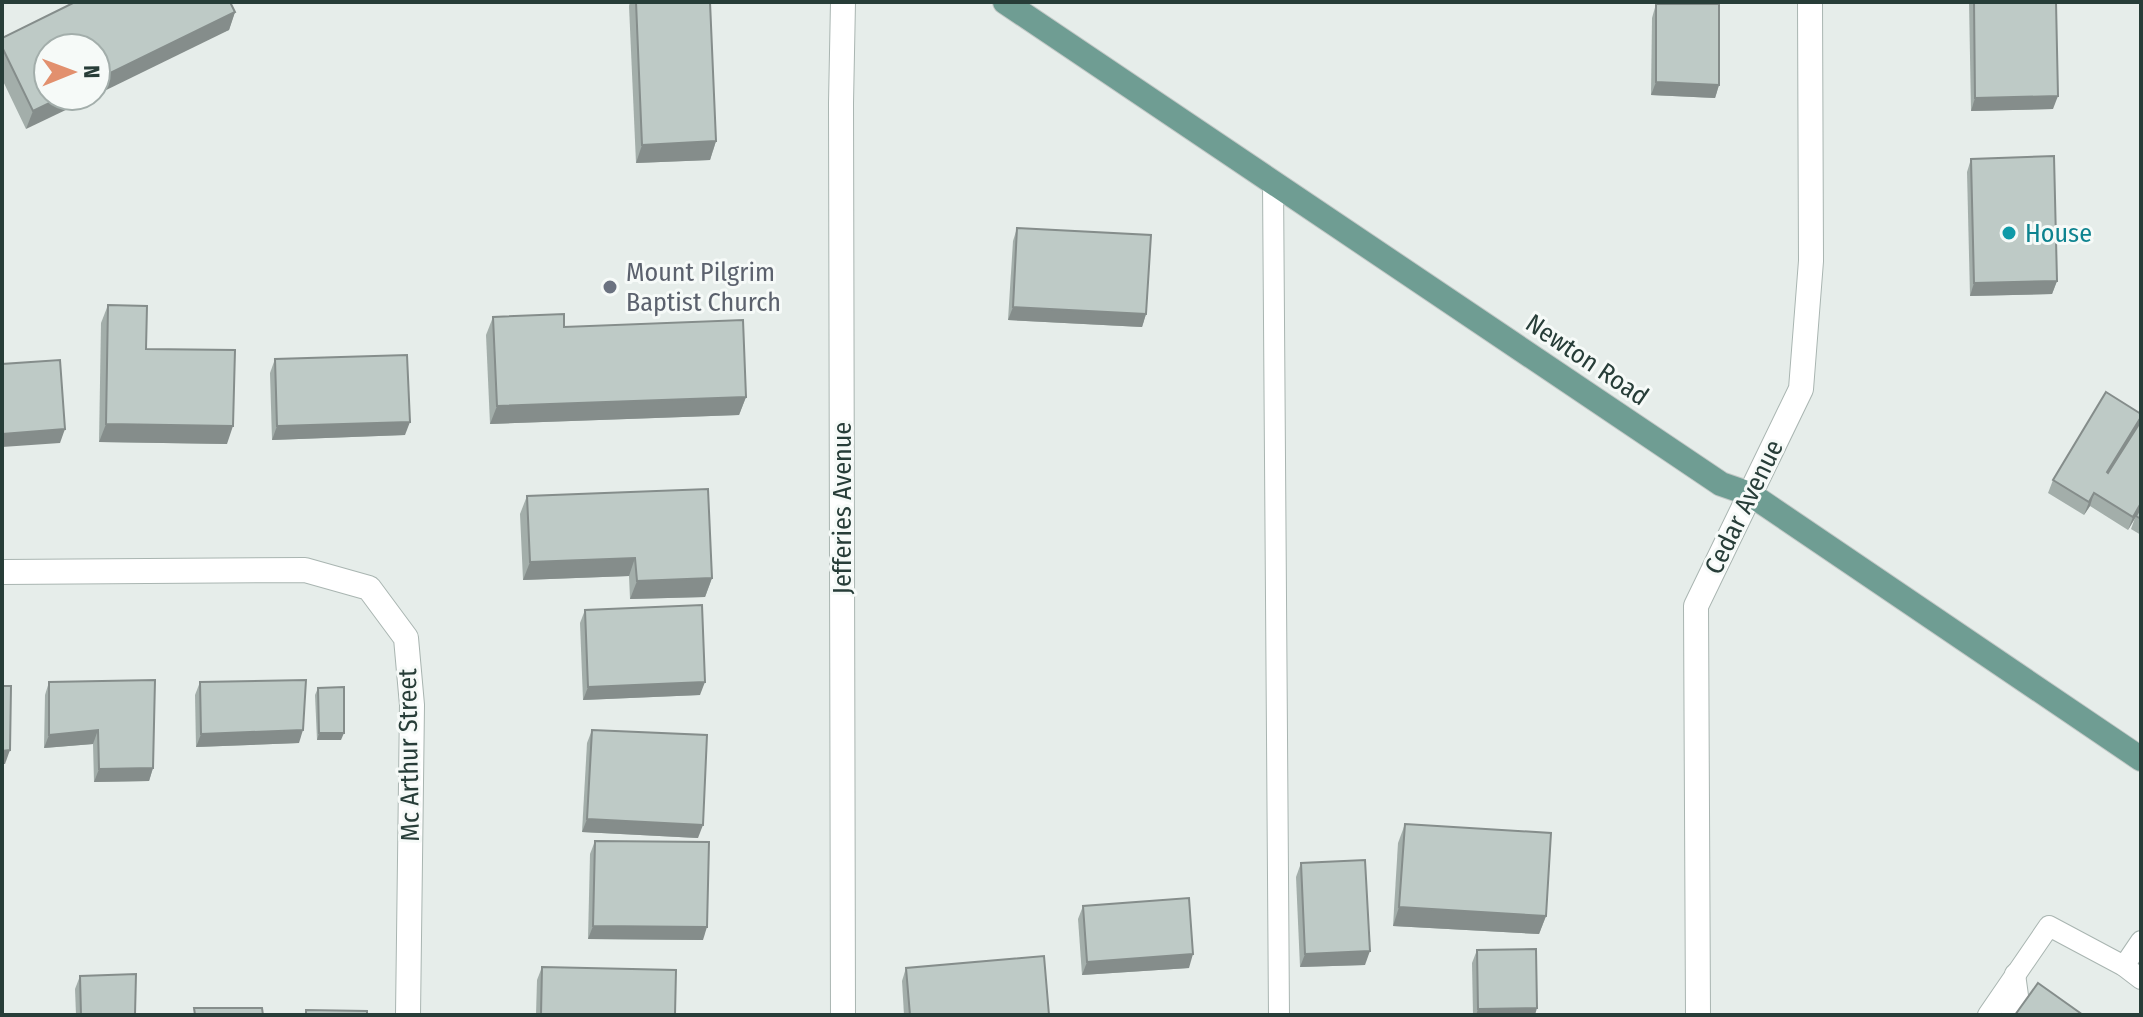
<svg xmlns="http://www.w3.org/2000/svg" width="2143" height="1017" font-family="'Fira Sans Condensed',sans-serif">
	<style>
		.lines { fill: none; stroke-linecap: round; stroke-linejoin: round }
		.service-casing { stroke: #a9b5b1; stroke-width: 22 }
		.minor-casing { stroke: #a9b5b1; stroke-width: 26 }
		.tertiary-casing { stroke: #a9b5b1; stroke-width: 26 }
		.primary-casing { stroke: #c3c9c7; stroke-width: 26 }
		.service { stroke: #fff; stroke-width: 20 }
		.minor { stroke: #fff; stroke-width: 24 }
		.tertiary { stroke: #fff; stroke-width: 24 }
		.primary { stroke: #6f9d93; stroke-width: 24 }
		.wall { fill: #a3aeaa }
		.shaded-wall { fill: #858d8b }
		.building { fill: #becac6; stroke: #858d8b; stroke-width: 2 }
		.culture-dot { fill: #0f9aa8; stroke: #f6faf8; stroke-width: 3 }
		.worship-dot { fill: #6b7280; stroke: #f6faf8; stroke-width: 3 }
		.labels { text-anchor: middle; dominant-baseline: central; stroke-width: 6; stroke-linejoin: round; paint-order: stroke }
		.culture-label { font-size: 26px; fill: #0d838f; stroke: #f6faf8; text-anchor: start }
		.worship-label { font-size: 26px; fill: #5b616d; stroke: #f6faf8; text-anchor: start }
		.street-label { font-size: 26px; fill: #273d38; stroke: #f6faf8 }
	</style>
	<rect width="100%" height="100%" fill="#e6edea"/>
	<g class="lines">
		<defs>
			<g id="service">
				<polyline points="1273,182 1279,1015"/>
				<polyline points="2124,966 2141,941"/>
				<polyline points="1988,1015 2049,926 2124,966 2141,979"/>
				<polyline points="2011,1015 2019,1003 2015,974"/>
			</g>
			<g id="minor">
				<polyline points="2,572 305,570 369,588 406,638 412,705 408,1015"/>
				<polyline points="1698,1015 1696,606 1801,389 1811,261 1810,2"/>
			</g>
			<polyline id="tertiary" points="843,1015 841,103 843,2"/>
			<polyline id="primary" points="1005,2 1721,484 1750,494 2141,759"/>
		</defs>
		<!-- service casing -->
		<use href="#service" class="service-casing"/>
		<!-- minor casing -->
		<use href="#minor" class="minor-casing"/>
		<!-- tertiary casing -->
		<use href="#tertiary" class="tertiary-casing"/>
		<!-- primary casing -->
		<use href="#primary" class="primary-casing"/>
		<!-- service -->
		<use href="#service" class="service"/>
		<!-- minor -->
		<use href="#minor" class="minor"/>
		<!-- tertiary -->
		<use href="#tertiary" class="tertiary"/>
		<!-- primary -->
		<use href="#primary" class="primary"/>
	</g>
	<!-- wall -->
	<g class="wall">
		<polygon points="630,2 636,2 716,141 710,160 636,163 629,6"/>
		<polygon points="1969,2 2056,2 2053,109 1971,111"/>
		<polygon points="1656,4 1719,85 1715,98 1651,95 1652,18"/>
		<polygon points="235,12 229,30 48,96 26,129 2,79 2,38"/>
		<polygon points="1971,159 2057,281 2052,294 1970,296 1967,172"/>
		<polygon points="1017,228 1146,314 1142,327 1008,320 1013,241"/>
		<polygon points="108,305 146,349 227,444 99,442 101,323"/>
		<polygon points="493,317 564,327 746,397 739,415 490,424 486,335"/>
		<polygon points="275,359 405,435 272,440 270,373"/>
		<polygon points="2141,421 2141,535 2131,529 2135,518 2128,530 2090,506 2084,515 2048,493 2053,480 2139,424"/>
		<polygon points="527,496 712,578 705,597 630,599 629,576 523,580 520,514"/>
		<polygon points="585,610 700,695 583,700 580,623"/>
		<polygon points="49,682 153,768 149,781 94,782 93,744 44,748 45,695"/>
		<polygon points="200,682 299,743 196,747 195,695"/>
		<polygon points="318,688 341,740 317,740 315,695"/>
		<polygon points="592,730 698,838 582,832 587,743"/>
		<polygon points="1405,824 1546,916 1539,934 1393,926 1398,843"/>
		<polygon points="595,841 703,940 588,939 590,854"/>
		<polygon points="1301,863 1365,965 1300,967 1296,877"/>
		<polygon points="1083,906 1189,968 1082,975 1078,919"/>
		<polygon points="1477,950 1535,1015 1473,1015 1472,963"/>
		<polygon points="542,967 675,1015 536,1015 537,980"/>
		<polygon points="906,968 1049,1015 904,1015 902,981"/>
		<polygon points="80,976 135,1015 76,1015 75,989"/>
	</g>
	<!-- shaded-wall -->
	<g class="shaded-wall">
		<polygon points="235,12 229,30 96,95 96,80"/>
		<polygon points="1656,82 1719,85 1715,98 1651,95"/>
		<polygon points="64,96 95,96 26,129 33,111"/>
		<polygon points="2058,96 2053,109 1971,111 1975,98"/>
		<polygon points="716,141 710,160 636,163 642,145"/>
		<polygon points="2057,281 2052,294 1970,296 1974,283"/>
		<polygon points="1013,307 1146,314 1142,327 1008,320"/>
		<polygon points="746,397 739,415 490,424 497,406"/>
		<polygon points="2141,417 2138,428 2102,486 2107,472"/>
		<polygon points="410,422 405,435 272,440 277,426"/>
		<polygon points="106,424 233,426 227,444 99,442"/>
		<polygon points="65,429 60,443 2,447 2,434"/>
		<polygon points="2094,493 2090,506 2084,515 2089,502"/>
		<polygon points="2141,503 2141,508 2128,530 2133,517"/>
		<polygon points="635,558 629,576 523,580 530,562"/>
		<polygon points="712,578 705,597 630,599 637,581"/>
		<polygon points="705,682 700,695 583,700 588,687"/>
		<polygon points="98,730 93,744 44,748 49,735"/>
		<polygon points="303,730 299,743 196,747 201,734"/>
		<polygon points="319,733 344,733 341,740 317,740"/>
		<polygon points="10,750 5,764 2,764 2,751"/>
		<polygon points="153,768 149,781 94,782 99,769"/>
		<polygon points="587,819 703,825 698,838 582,832"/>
		<polygon points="1399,907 1546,916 1539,934 1393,926"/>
		<polygon points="593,926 707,927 703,940 588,939"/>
		<polygon points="1370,951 1365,965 1300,967 1305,954"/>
		<polygon points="1193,954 1189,968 1082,975 1087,962"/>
		<polygon points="1537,1008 1535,1015 1476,1015 1478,1009"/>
	</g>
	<!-- building -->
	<g class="building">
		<polygon points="75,2 230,2 235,12 96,80 96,48 48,48 48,96 64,96 33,111 2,47 2,38"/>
		<polygon points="636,2 710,2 716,141 642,145"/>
		<polygon points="1974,2 2056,2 2058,96 1975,98"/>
		<polygon points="1656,4 1719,4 1719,85 1656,82"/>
		<polygon points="2054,156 2057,281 1974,283 1971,159"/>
		<polygon points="1017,228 1151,235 1146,314 1013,307"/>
		<polygon points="108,305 147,306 146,349 235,350 233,426 106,424"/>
		<polygon points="564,314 564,327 743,320 746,397 497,406 493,317"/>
		<polygon points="407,355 410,422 277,426 275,359"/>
		<polygon points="60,360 65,429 2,434 2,364"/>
		<polygon points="2106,392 2141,414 2141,417 2107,472 2108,473 2141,421 2141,503 2133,517 2094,493 2089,502 2053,480"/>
		<polygon points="708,489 712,578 637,581 635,558 530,562 527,496"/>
		<polygon points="2141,507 2141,519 2136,516"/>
		<polygon points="702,605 705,682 588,687 585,610"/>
		<polygon points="155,680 153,768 99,769 98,730 49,735 49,682"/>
		<polygon points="306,680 303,730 201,734 200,682"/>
		<polygon points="2,686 11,686 10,750 2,751"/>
		<polygon points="344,687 344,733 319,733 318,688"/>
		<polygon points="592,730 707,735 703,825 587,819"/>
		<polygon points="1405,824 1551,833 1546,916 1399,907"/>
		<polygon points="595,841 709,842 707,927 593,926"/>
		<polygon points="1365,860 1370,951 1305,954 1301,863"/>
		<polygon points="1189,898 1193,954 1087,962 1083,906"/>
		<polygon points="1536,949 1537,1008 1478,1009 1477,950"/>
		<polygon points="1044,956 1049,1015 910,1015 906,968"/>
		<polygon points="542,967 676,970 675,1015 541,1015"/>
		<polygon points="136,974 135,1015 81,1015 80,976"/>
		<polygon points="2038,983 2083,1015 2015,1015"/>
		<polygon points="194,1008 262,1008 263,1015 195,1015"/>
		<polygon points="306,1010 367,1011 367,1015 306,1015"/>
	</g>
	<!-- markers -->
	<circle class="culture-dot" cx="2009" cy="233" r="8"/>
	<circle class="worship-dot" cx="610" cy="287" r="8"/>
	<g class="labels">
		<!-- culture labels -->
		<g class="culture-label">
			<text x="2025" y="233">House</text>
		</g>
		<!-- worship labels -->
		<g class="worship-label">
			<text x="626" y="272">Mount Pilgrim<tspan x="626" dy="30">Baptist Church</tspan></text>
		</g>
		<!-- street labels -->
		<g class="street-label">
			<text transform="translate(1587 360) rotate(34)">Newton Road</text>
			<text transform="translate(1744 507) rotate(-64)">Cedar Avenue</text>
			<text transform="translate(842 508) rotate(-90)">Jefferies Avenue</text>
			<text transform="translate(409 755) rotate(-91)">Mc Arthur Street</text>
		</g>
	</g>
	<!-- border -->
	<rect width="2143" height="1017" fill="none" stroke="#273d38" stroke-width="8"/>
	<!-- north arrow -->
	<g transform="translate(72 72) rotate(89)"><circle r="38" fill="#f6faf8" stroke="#a3aeab" stroke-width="2"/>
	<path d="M0-6L14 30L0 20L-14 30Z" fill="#e2906e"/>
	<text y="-12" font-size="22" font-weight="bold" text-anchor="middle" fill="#273d38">N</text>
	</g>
</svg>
